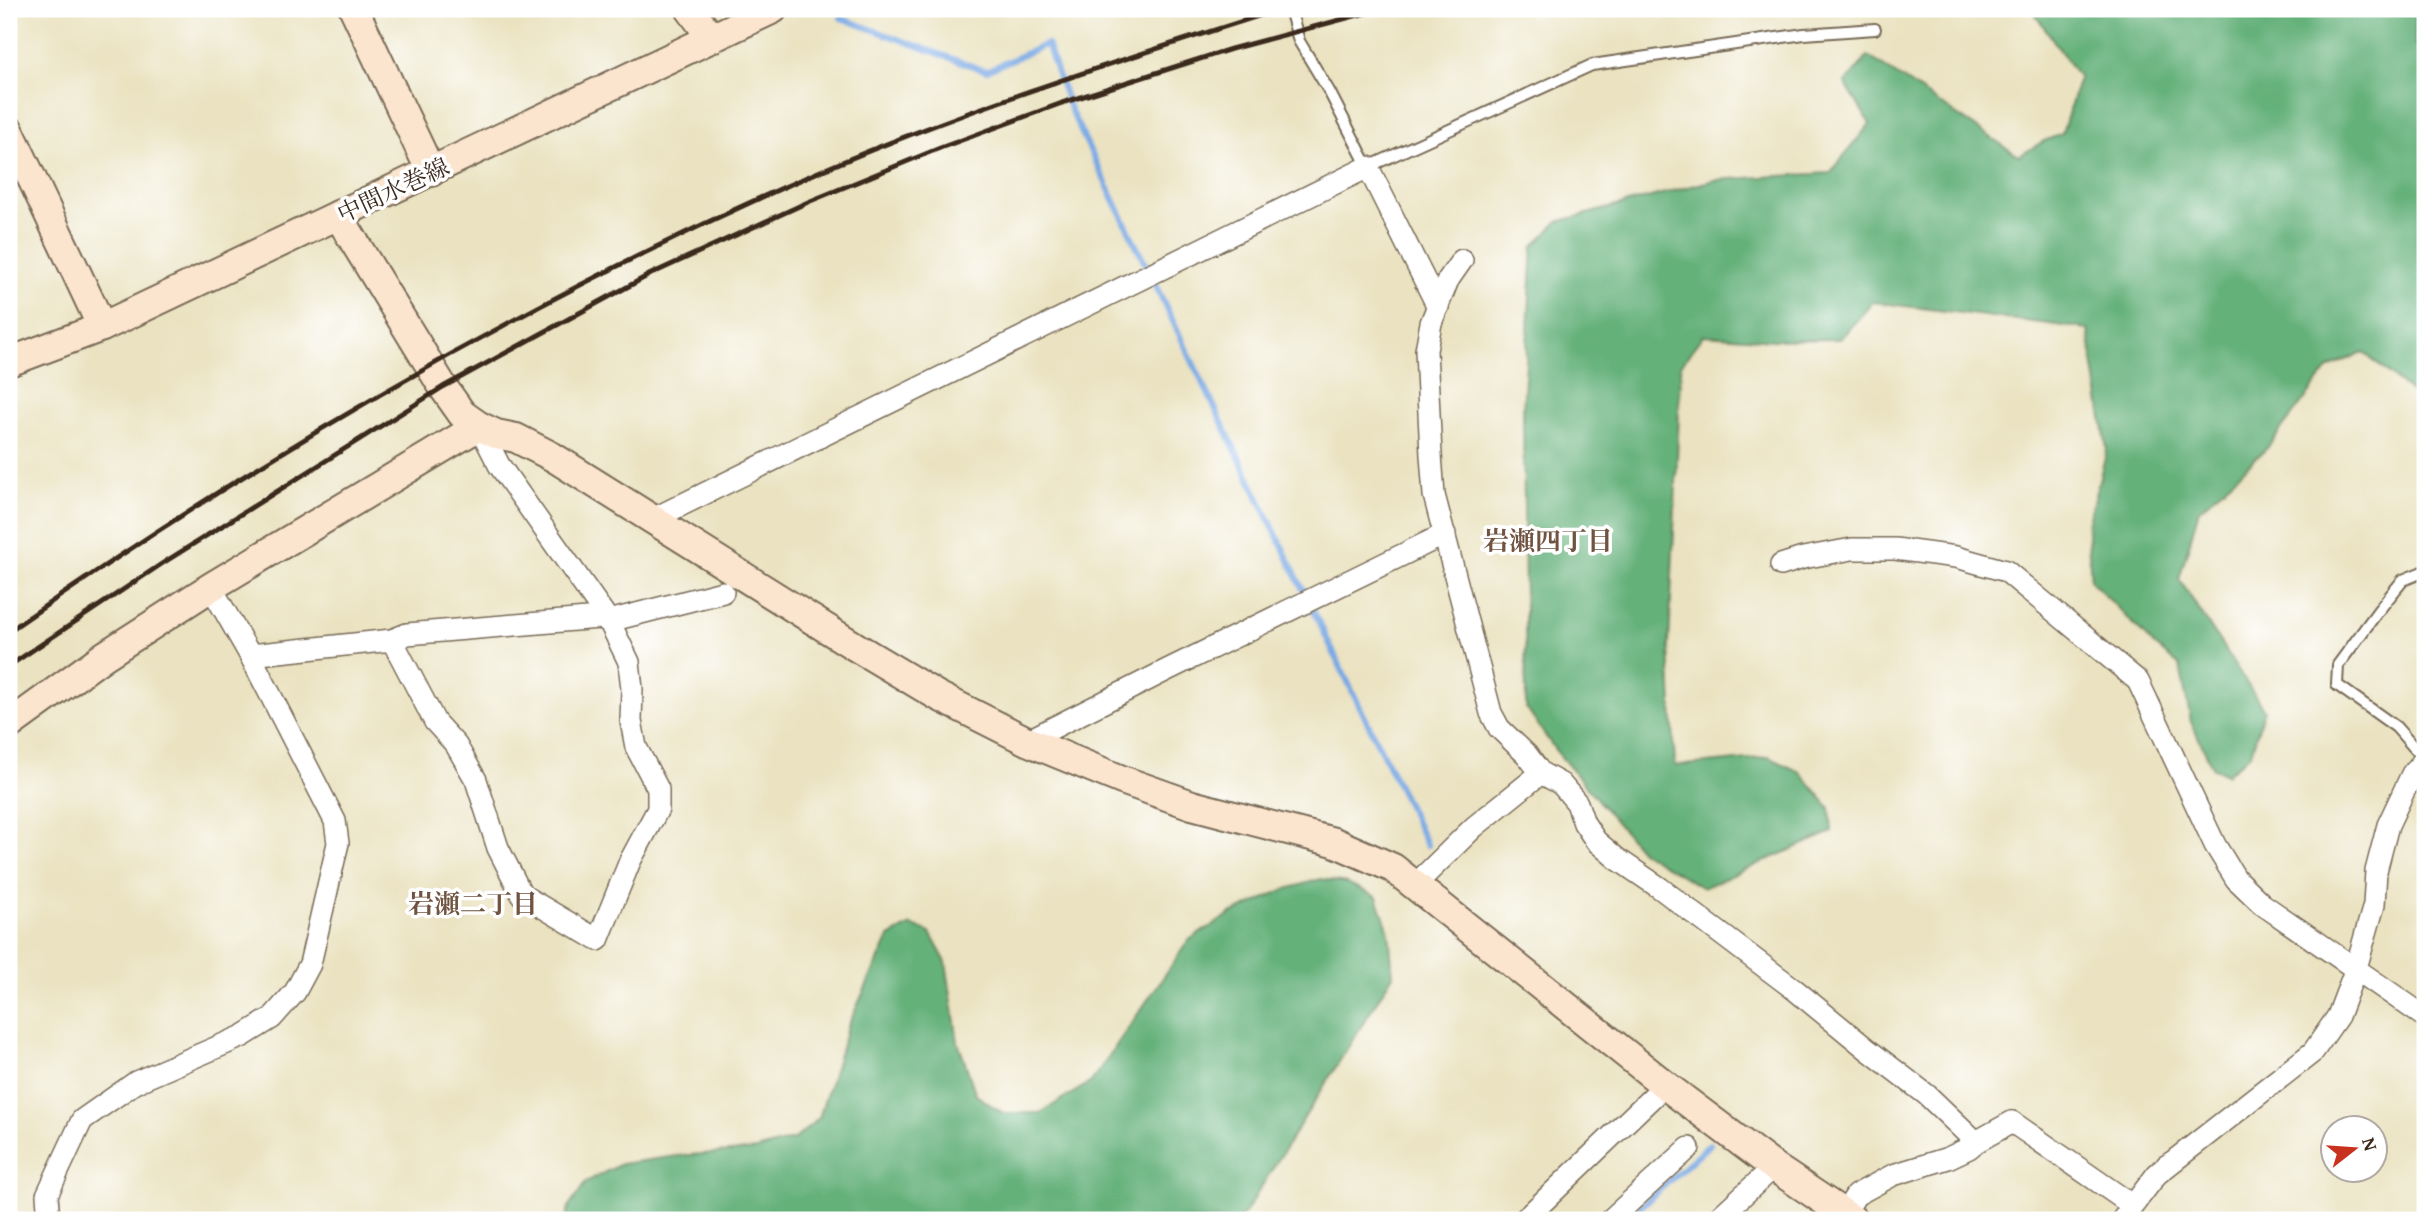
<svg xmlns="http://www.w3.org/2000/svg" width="2434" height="1229" font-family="'Gentium Book Plus','Noto Serif JP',serif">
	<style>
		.forest { fill: #65b17a; stroke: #506e4c; stroke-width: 2 }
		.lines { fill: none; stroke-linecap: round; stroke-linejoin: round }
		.stream { stroke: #79a9e4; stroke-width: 6 }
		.lane-casing { stroke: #786a57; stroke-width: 14 }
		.street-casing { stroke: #786a57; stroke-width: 24 }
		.secondary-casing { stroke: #786a57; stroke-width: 32 }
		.lane { stroke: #fff; stroke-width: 10 }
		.street { stroke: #fff; stroke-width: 21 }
		.secondary { stroke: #fce5cf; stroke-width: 28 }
		.rail { stroke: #3b2a1e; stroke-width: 5 }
		.labels { text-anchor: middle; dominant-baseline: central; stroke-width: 7; stroke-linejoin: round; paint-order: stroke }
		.street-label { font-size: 24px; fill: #3b2a1e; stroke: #fff }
		.neighbourhood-label { font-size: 26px; font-weight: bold; fill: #705340; stroke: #fff }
	</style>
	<rect width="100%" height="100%" fill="#fff"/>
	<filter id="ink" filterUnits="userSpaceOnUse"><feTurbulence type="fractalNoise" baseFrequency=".0143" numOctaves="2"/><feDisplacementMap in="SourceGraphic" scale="14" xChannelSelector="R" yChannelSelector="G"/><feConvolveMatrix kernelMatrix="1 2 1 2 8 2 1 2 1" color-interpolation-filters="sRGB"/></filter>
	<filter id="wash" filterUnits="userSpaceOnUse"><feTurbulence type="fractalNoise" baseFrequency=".00686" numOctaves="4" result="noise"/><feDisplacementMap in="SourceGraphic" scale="28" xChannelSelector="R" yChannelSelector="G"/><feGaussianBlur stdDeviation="1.57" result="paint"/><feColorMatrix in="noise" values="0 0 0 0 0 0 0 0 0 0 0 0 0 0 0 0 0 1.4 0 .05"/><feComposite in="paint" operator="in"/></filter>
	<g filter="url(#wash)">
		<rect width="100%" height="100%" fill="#eae2c0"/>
		<!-- forest -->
		<g class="forest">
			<polygon points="2032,9 2416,9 2415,45 2425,43 2425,404 2363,352 2329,368 2267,448 2199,510 2179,579 2264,710 2251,753 2227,774 2213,768 2191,722 2180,666 2153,644 2091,581 2087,525 2107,450 2088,329 1873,302 1840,339 1775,340 1703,335 1681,365 1669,646 1675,766 1769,757 1800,772 1830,808 1832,832 1703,888 1641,851 1556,751 1526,708 1523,410 1533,247 1557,222 1714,180 1830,173 1870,124 1845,83 1868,56 2019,156 2044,141 2062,134 2079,78"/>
			<polygon points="1321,879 1347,883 1377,897 1389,932 1393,975 1245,1213 1237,1220 565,1220 569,1207 586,1182 621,1164 677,1156 756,1150 795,1139 819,1118 848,1026 889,937 911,925 930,933 946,962 958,1042 976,1095 1003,1113 1040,1113 1091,1082 1189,940 1231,914 1283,890"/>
		</g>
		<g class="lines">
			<!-- stream -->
			<g class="stream">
				<polyline points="841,18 986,71 1047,44 1070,109 1427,845"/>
				<polyline points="1626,1220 1710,1144"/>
			</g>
		</g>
	</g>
	<g filter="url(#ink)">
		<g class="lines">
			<defs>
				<g id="lane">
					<polyline points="1290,9 1299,41 1329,91 1368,167 1592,65 1804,34 1875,29"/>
					<polyline points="2425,760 2396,727 2337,685 2338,665 2378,611 2403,580 2425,571"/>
				</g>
				<g id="street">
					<polyline points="1462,260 1448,280 1431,323 1426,350 1431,455 1434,495 1491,713 1499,728 1527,755 1541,773 1561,784 1577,803 1584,823 1596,841 1616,858 1660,888 1794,989 1867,1049 1927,1095 1976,1142"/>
					<polyline points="651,520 1368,167 1438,307"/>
					<polyline points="1781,565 1803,558 1852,549 1895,549 1956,557 2006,571 2138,681 2215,845 2236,879 2262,904 2425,1017"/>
					<polyline points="392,640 407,634 599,618 609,621 723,592"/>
					<polyline points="250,655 392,640 435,722 456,745 476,780 498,848 522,895 598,940 630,861 658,809 658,789 636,747 631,721 632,689 629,662 609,621 499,465 479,426"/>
					<polyline points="1027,741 1167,670 1445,534"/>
					<polyline points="1416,884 1474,827 1541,773"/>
					<polyline points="1844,1214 1856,1195 1893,1175 1948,1158 1969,1148 1976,1142 2012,1122 2132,1205"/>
					<polyline points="49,1220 47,1195 82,1120 136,1082 243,1036 272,1018 295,992 310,964 338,843 335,821 250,655 211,587"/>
					<polyline points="1524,1220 1665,1085"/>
					<polyline points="1610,1220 1689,1148"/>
					<polyline points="1716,1220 1774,1167"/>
					<polyline points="2122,1220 2157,1174 2313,1052 2338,1016 2356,968 2374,905 2376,871 2388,825 2412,774 2425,759"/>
				</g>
				<g id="secondary">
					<polyline points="354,9 431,172"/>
					<polyline points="690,9 711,37"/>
					<polyline points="9,130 102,327"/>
					<polyline points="338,215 443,387 462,414 479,426 496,434 516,438 553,457 856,647 938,696 1027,741 1122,780 1192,805 1334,842 1393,868 1665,1085 1774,1167 1853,1220"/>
					<polyline points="9,362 102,327 773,9"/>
					<polyline points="9,725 104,656 211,587 479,426"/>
				</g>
			</defs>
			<!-- lane casing -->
			<use href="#lane" class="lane-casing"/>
			<!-- street casing -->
			<use href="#street" class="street-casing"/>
			<!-- secondary casing -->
			<use href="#secondary" class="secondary-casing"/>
			<!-- lane -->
			<use href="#lane" class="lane"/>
			<!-- street -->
			<use href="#street" class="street"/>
			<!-- secondary -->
			<use href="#secondary" class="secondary"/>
			<!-- rail -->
			<g class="rail">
				<path d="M9,631C262,455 532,297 816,173C967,108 1124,59 1280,9"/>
				<polyline points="9,666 163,563 443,387 651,274 808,202 940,148 1062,103 1231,49 1381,9"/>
			</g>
		</g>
	</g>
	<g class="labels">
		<!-- street labels -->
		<g class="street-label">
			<text transform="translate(393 190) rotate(-25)">中間水巻線</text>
		</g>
		<!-- neighbourhood labels -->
		<g class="neighbourhood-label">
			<text x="1548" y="540">岩瀬四丁目</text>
			<text x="473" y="903">岩瀬二丁目</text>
		</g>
	</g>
	<!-- margin -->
	<rect width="2434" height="1229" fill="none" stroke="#fff" stroke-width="35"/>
	<!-- north arrow -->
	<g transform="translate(2354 1149) rotate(73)"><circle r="33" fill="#ffffff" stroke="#b1aaa5" stroke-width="2"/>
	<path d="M0-5L12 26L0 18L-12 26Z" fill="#c8321e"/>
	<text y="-10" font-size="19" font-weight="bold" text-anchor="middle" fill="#3b2a1e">N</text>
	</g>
</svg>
